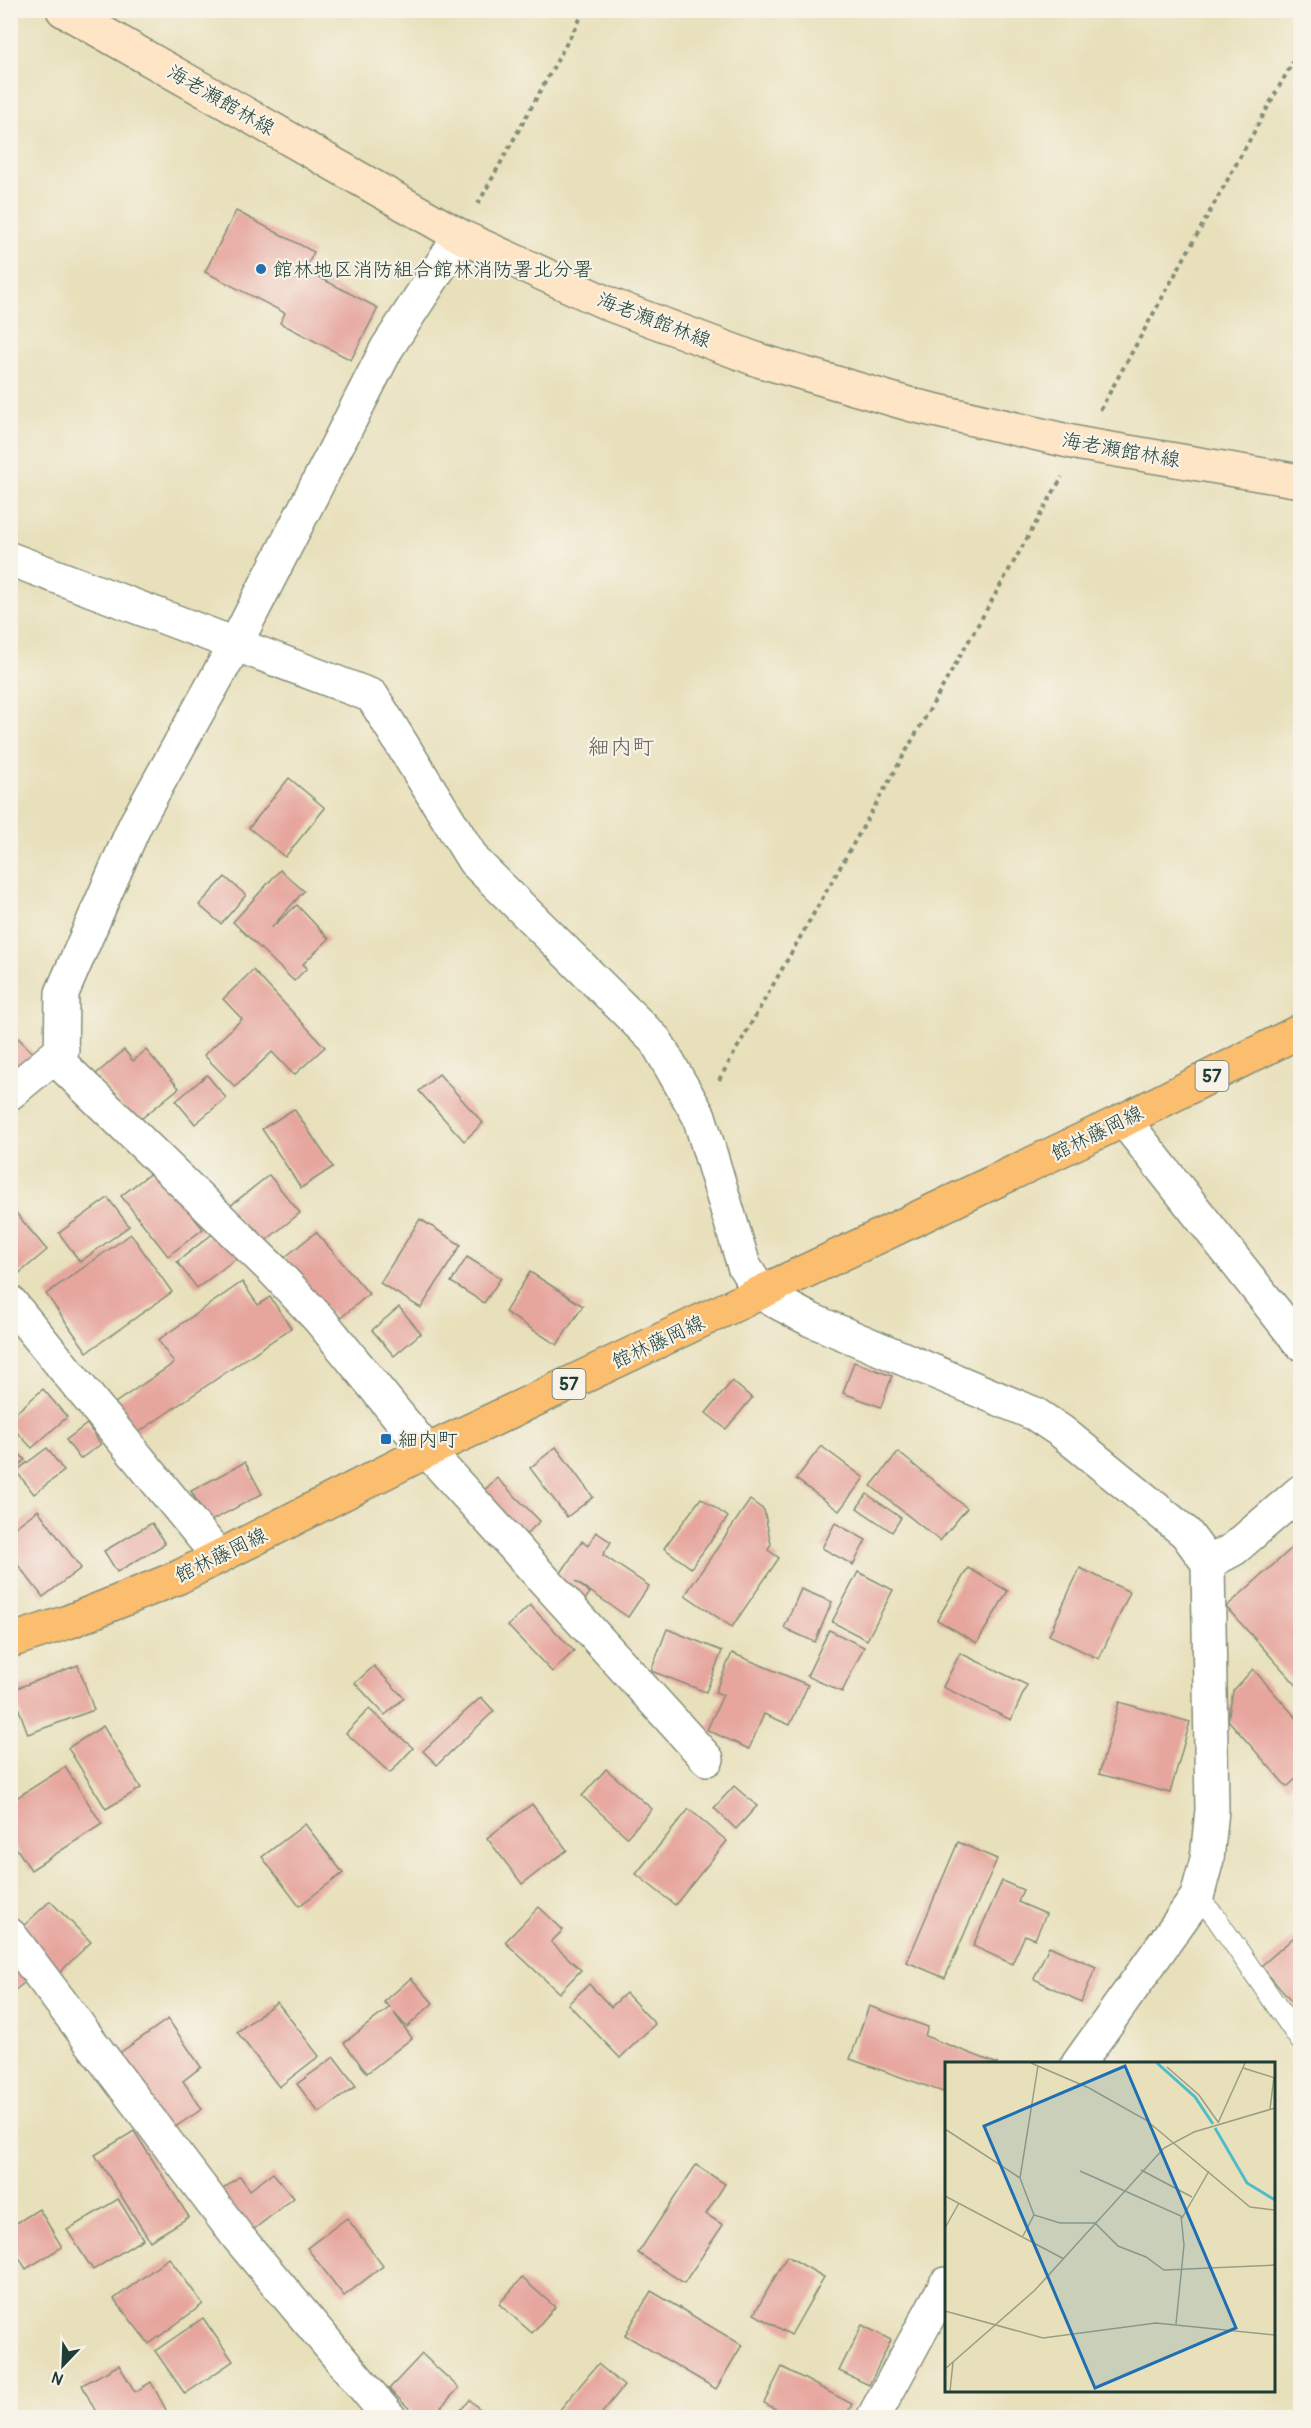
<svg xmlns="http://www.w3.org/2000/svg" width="1311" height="2428" font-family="Pangolin,'Klee One',sans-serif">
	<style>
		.building { fill: #e6a69e }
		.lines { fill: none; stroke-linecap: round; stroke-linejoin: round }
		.lane-casing { stroke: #848e78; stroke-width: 22 }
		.street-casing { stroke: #848e78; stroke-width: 36 }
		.secondary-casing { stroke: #848e78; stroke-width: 36 }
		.primary-casing { stroke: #848e78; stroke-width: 36 }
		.path { stroke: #848e78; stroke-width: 4; stroke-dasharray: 4.5 4.5; stroke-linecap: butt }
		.lane { stroke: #fff; stroke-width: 20 }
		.street { stroke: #fff; stroke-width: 33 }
		.secondary { stroke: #fde5c5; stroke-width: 33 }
		.primary { stroke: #fbbd6e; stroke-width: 33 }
		.poi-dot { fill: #1f6fb2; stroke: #f7f3e8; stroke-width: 2 }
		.labels { text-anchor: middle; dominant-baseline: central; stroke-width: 4.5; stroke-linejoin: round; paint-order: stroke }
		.shield { fill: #f7f3e8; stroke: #60746a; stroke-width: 1.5 }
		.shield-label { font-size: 18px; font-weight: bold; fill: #1f3d34 }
		.street-label { font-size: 20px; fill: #1f3d34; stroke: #f7f3e8 }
		.poi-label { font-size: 20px; fill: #1f3d34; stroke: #f7f3e8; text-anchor: start }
		.quarter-label { font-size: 22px; fill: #656259; stroke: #f7f3e8 }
		.inset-river { fill: none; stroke: #4fbcc9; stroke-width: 3 }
		.inset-road { fill: none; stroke: #989f85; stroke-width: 1.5 }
		.view { fill: #1f6fb2; fill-opacity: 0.15; stroke: #1f6fb2; stroke-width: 3 }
		.inset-edge { fill: none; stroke: #1f3d34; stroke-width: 3 }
	</style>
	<rect width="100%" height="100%" fill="#f7f3e8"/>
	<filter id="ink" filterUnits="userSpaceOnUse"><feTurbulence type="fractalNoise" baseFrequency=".0167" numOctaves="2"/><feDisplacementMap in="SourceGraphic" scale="12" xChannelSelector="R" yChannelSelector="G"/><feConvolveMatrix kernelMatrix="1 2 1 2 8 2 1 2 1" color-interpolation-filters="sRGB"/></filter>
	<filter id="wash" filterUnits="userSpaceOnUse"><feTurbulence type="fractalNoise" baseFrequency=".008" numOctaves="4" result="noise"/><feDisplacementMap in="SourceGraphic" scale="24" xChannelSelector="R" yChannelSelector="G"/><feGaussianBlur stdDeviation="1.35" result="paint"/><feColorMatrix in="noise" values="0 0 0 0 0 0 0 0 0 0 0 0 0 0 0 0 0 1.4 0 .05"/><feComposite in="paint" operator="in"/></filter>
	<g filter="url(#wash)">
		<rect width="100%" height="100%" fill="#e8e0bb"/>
		<g id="blocks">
			<!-- building -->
			<g class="building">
				<polygon points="236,211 314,252 305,270 378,308 351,360 280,323 285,313 205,272"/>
				<polygon points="289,778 325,808 285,857 249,828"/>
				<polygon points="280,870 304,891 271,928 297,905 329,939 303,964 307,968 294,981 233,922"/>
				<polygon points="225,877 246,895 221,924 199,905"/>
				<polygon points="253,970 325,1047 294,1075 272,1052 235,1087 204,1055 242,1019 223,999"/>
				<polygon points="10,1030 38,1058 10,1084"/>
				<polygon points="124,1050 133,1061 146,1050 179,1088 136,1123 96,1074"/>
				<polygon points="439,1074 483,1123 464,1141 419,1091"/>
				<polygon points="207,1075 226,1098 195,1124 176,1101"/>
				<polygon points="294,1109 333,1167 301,1188 262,1129"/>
				<polygon points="156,1169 203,1229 168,1256 121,1196"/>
				<polygon points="269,1175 300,1213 259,1246 229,1207"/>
				<polygon points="108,1198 129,1226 80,1262 59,1233"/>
				<polygon points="10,1206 47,1250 16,1276 10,1270"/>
				<polygon points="420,1219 461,1245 421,1308 380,1283"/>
				<polygon points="220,1228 241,1255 197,1288 177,1262"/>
				<polygon points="316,1232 369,1294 337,1321 284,1258"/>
				<polygon points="131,1234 172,1292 87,1352 46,1294"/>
				<polygon points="467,1257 501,1278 484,1303 451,1282"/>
				<polygon points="530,1272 583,1306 557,1345 505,1312"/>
				<polygon points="242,1282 258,1305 270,1297 291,1328 136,1434 115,1403 174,1363 158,1340"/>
				<polygon points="399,1307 421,1333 394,1356 372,1330"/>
				<polygon points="854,1362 892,1376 881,1407 843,1393"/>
				<polygon points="732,1381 752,1398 726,1429 706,1413"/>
				<polygon points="43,1389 67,1417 32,1448 10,1425 10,1418"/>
				<polygon points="87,1424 101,1444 80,1459 66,1440"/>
				<polygon points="10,1443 25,1460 10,1472"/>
				<polygon points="821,1446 864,1478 839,1511 796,1479"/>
				<polygon points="556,1447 593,1497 567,1517 530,1468"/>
				<polygon points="47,1448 64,1471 34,1494 16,1471"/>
				<polygon points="898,1452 967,1508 940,1541 871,1486"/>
				<polygon points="245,1462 262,1494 209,1522 191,1491"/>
				<polygon points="497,1478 540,1521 519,1541 477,1497"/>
				<polygon points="867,1494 901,1518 892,1532 857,1508"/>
				<polygon points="701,1498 728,1517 691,1568 664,1548"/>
				<polygon points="750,1500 764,1510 771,1544 768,1550 779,1558 732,1627 685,1595"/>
				<polygon points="38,1510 81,1568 43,1597 10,1555 10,1531"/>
				<polygon points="152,1523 165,1544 117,1572 104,1551"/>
				<polygon points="835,1523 866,1540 853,1565 822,1548"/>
				<polygon points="596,1532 611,1542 603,1555 649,1586 628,1617 575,1581 590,1593 581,1605 553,1585 582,1541 588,1545"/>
				<polygon points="1300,1541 1300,1689 1226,1607"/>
				<polygon points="968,1568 1008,1591 977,1643 937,1620"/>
				<polygon points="1080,1568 1130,1592 1099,1659 1049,1635"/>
				<polygon points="858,1572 893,1590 867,1640 832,1622"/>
				<polygon points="801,1589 832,1602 815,1642 784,1628"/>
				<polygon points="530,1605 574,1651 552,1672 508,1626"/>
				<polygon points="667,1629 722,1651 706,1692 651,1671"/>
				<polygon points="829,1630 864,1647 842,1692 807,1676"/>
				<polygon points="732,1653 808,1685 790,1725 764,1714 749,1749 707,1730 723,1695 715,1692"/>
				<polygon points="960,1653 1027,1685 1011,1720 943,1687"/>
				<polygon points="78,1665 94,1710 28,1734 12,1690"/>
				<polygon points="374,1666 404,1698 385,1715 355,1683"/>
				<polygon points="1253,1669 1300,1722 1300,1775 1287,1787 1228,1720 1233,1691"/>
				<polygon points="481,1697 494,1711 437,1765 423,1751"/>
				<polygon points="1119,1702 1190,1722 1170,1793 1099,1774"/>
				<polygon points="369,1709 413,1748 390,1773 346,1733"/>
				<polygon points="103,1726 141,1788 106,1809 68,1748"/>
				<polygon points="65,1767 102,1824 31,1870 10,1839 10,1802"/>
				<polygon points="606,1769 652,1809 627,1837 582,1796"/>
				<polygon points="734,1786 757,1806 736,1829 714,1808"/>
				<polygon points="532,1804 567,1850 522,1884 487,1838"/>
				<polygon points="689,1809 727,1841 675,1905 636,1874"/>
				<polygon points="305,1824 343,1873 299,1906 262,1857"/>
				<polygon points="958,1842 997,1859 945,1978 907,1962"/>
				<polygon points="1002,1881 1023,1890 1018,1902 1046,1914 1035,1939 1025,1935 1012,1964 973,1946"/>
				<polygon points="50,1901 91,1942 57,1975 16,1933"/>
				<polygon points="539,1907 563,1930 551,1942 581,1970 559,1993 505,1942"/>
				<polygon points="1300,1932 1300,2012 1261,1966"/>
				<polygon points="1049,1946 1096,1967 1081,2002 1034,1979"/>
				<polygon points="10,1959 28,1980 10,1994"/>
				<polygon points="411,1978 433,2003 407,2027 394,2013 412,2038 367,2073 344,2043 390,2007 384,2002"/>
				<polygon points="589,1984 611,2007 626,1993 655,2024 620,2058 568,2004"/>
				<polygon points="277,2002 319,2056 279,2087 237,2032"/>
				<polygon points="869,2006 928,2027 925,2036 998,2064 946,2064 946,2093 850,2059"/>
				<polygon points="168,2019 201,2067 183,2081 202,2109 166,2133 114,2057"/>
				<polygon points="334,2057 356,2086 319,2113 297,2084"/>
				<polygon points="134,2131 189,2217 150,2241 95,2155"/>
				<polygon points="696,2165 725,2184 706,2214 723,2225 684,2283 638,2253"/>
				<polygon points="273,2173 294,2198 245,2236 214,2196 240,2176 250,2190"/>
				<polygon points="118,2199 143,2239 93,2270 67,2230"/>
				<polygon points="39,2209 62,2247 26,2269 10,2243 10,2227"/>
				<polygon points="347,2218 383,2266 344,2296 307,2248"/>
				<polygon points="787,2256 824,2277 791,2335 754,2314"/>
				<polygon points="169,2258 203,2304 149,2344 114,2299"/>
				<polygon points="522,2278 555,2307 532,2333 499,2304"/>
				<polygon points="651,2291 742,2345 716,2389 625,2335"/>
				<polygon points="203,2318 233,2361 185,2394 155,2351"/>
				<polygon points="862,2325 891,2340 869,2385 839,2371"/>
				<polygon points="422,2354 459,2388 431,2418 419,2418 389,2389"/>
				<polygon points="598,2364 624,2386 610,2403 598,2418 553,2418"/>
				<polygon points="119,2365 135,2392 151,2382 166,2410 152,2418 99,2418 82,2385"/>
				<polygon points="782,2367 852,2404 845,2418 792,2418 764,2403"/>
				<polygon points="470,2400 489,2418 453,2418"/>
			</g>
		</g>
	</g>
	<g filter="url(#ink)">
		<use href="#blocks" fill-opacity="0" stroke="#848e78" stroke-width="1.5"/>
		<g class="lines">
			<defs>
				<polyline id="lane" points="1197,1897 1214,1915 1300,2040"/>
				<g id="street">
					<polyline points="460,236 387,348 236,643 135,825 62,993 61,1064 273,1270 320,1320 427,1451 707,1759"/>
					<polyline points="10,559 372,696 474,861 656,1041 699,1116 744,1266 762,1294 811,1320 1035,1414 1062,1432 1186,1533 1208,1563 1212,1810 1207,1859 1197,1897 1078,2064"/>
					<polyline points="10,1093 62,1050"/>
					<polyline points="1124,1120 1300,1343"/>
					<polyline points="10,1302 219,1557"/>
					<polyline points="1208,1563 1234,1549 1300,1492"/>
					<polyline points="10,1935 238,2237 390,2418"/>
					<polyline points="873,2418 946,2284"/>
				</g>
				<polyline id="secondary" points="63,10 460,236 611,305 761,361 912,405 1081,444 1300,481"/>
				<polyline id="primary" points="10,1641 68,1622 179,1577 427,1451 1124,1120 1300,1031"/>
			</defs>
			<!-- lane casing -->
			<use href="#lane" class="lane-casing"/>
			<!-- street casing -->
			<use href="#street" class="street-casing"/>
			<!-- secondary casing -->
			<use href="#secondary" class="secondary-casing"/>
			<!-- primary casing -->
			<use href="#primary" class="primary-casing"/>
			<!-- path -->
			<g class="path">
				<polyline points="478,204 585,10"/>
				<polyline points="1100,410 1300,49"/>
				<polyline points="719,1080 1062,477"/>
			</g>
			<!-- lane -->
			<use href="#lane" class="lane"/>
			<!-- street -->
			<use href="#street" class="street"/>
			<!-- secondary -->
			<use href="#secondary" class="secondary"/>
			<!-- primary -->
			<use href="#primary" class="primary"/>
		</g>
	</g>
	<!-- markers -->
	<g class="poi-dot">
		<circle cx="261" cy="269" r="6"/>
		<rect x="380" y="1433" width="12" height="12" rx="3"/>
	</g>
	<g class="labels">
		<!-- shield labels -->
		<g class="shield">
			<rect x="1195.5" y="1061" width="33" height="30" rx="4.5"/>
			<rect x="552.5" y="1369" width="33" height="30" rx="4.5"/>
		</g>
		<g class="shield-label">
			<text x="1212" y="1076">57</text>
			<text x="569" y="1384">57</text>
		</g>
		<!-- street labels -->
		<g class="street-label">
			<text transform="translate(221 100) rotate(30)">海老瀬館林線</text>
			<text transform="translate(654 320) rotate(21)">海老瀬館林線</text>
			<text transform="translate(1121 450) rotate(10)">海老瀬館林線</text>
			<text transform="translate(1097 1133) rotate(-26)">館林藤岡線</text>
			<text transform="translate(658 1342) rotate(-25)">館林藤岡線</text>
			<text transform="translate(221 1555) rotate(-26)">館林藤岡線</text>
		</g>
		<!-- poi labels -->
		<g class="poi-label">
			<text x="273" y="269">館林地区消防組合館林消防署北分署</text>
			<text x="398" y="1439">細内町</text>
		</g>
		<!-- quarter labels -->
		<g class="quarter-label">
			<text x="621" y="747">細内町</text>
		</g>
	</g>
	<!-- overview -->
	<g transform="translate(945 2062)">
		<rect width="330" height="330" fill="#e8e0bb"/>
		<path class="inset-river" d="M212,1L250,35L268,62M270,66L302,121L330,138"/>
		<path class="inset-road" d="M86,1L144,26L201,58L305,145L330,148M93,4L75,116L89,153L115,161H150L173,184L201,195L219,208L330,203M222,5L254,33L273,60M298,6L330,16M325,47L329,15M273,61L300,1M0,67L75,116M196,108L247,135M135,109L236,154L239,183L231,262M0,134L119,197M237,156L264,109M0,166L14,141M78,174L89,153M0,249L98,276L211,261L330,273M0,307L90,228L219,86L249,70L330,46M5,329L8,300"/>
		<path class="view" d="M180,4L291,266L150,326L39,64Z"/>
		<rect width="330" height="330" class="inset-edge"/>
	</g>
	<!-- margin -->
	<rect width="1311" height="2428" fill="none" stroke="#f7f3e8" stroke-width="36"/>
	<!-- north arrow -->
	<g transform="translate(63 2365) rotate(203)" stroke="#f7f3e8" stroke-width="4.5" paint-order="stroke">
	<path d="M0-4.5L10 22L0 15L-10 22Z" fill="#1f3d34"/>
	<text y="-9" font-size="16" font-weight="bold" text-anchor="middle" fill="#1f3d34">N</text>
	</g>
</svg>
